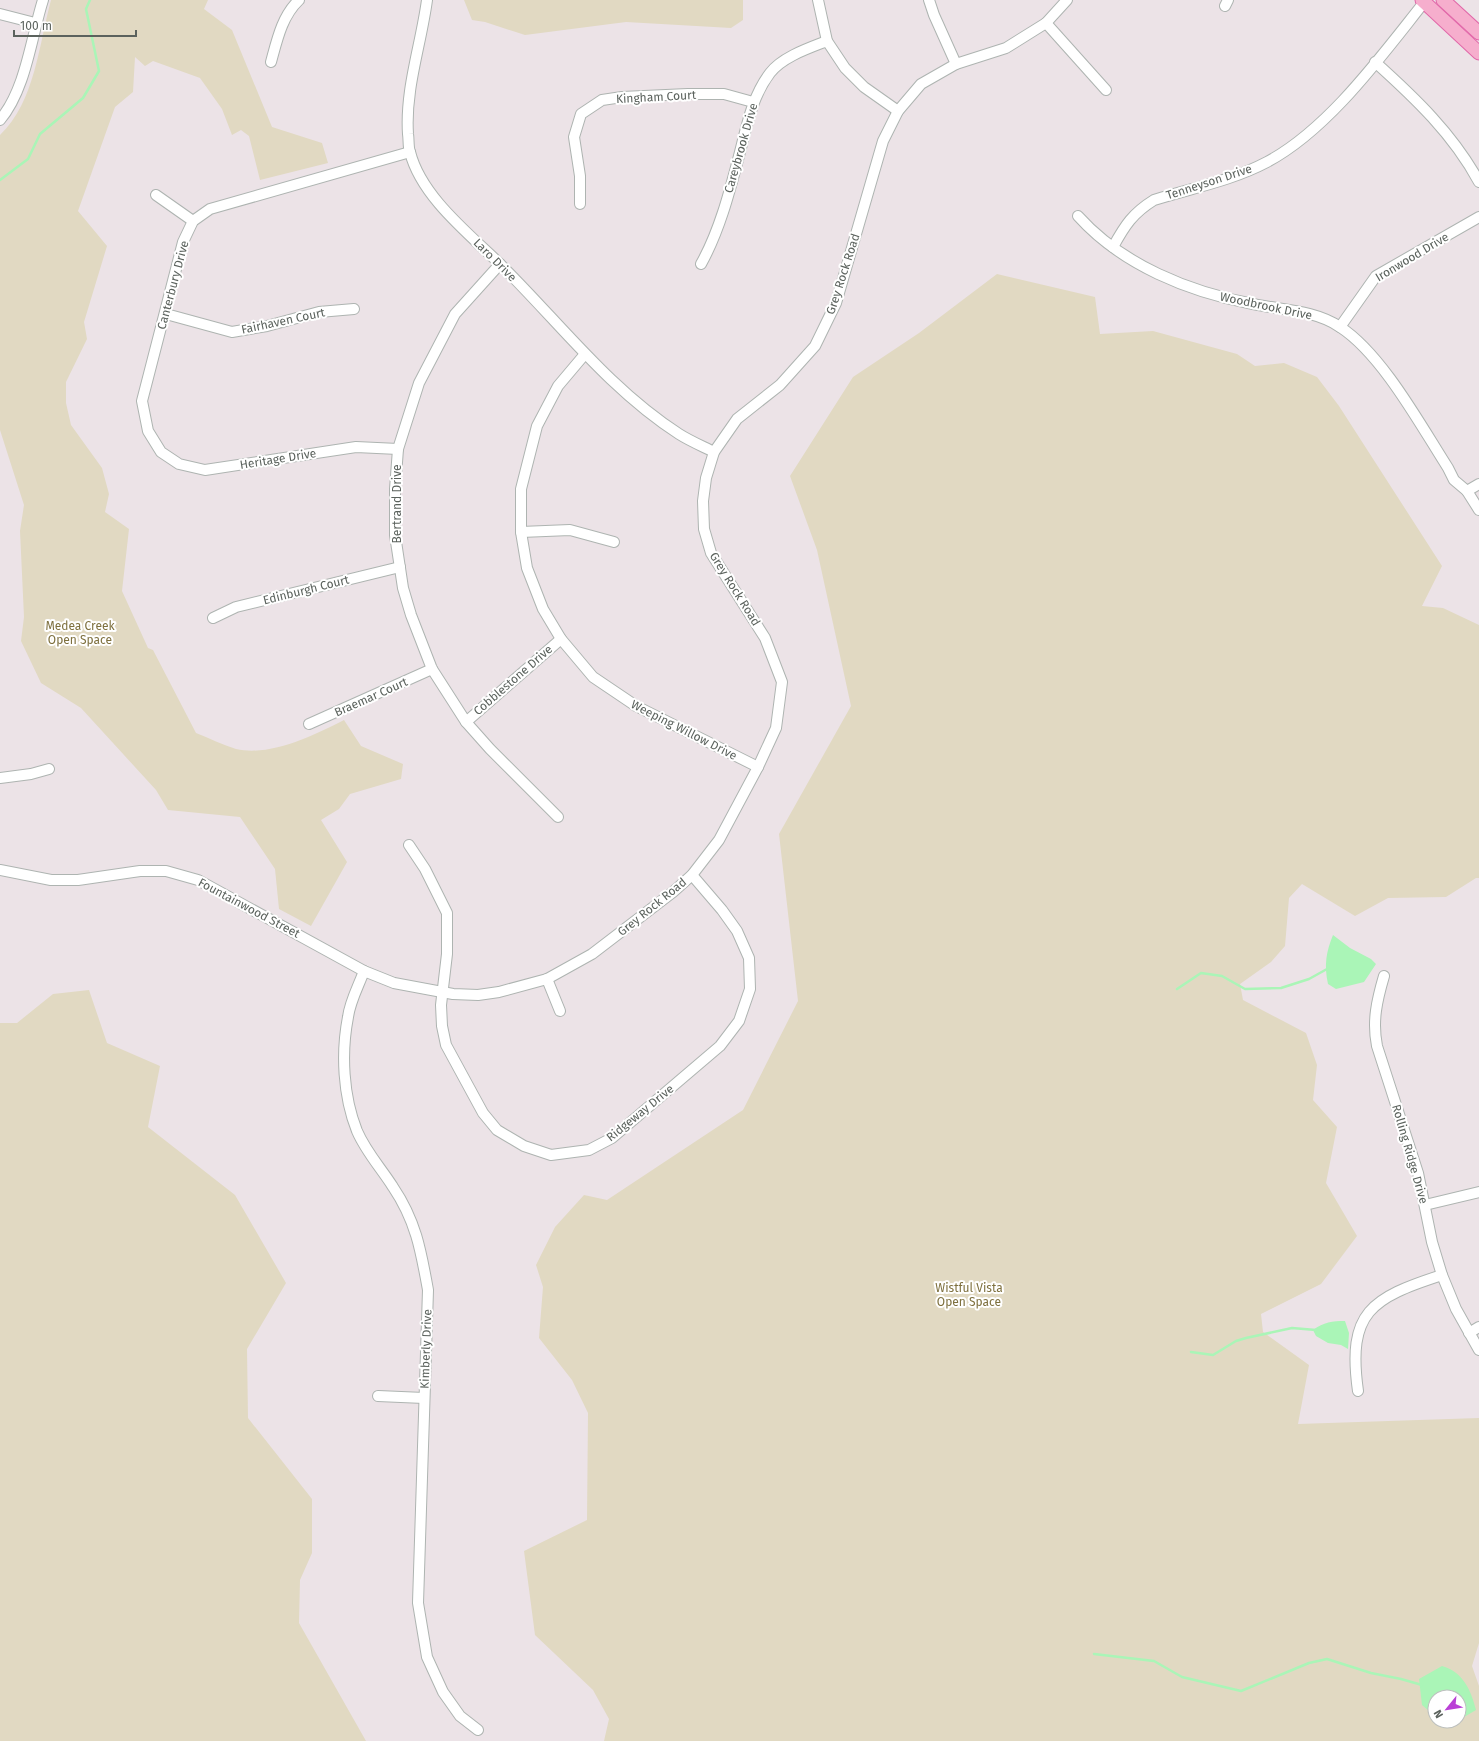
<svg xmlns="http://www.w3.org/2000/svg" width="1479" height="1741" font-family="'Fira Sans',sans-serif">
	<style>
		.green { fill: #e1d9c2; fill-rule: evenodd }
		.water { fill: #aaf5b7 }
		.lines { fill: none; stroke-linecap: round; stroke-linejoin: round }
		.stream { stroke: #aaf5b7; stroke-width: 2.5 }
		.minor-casing { stroke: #aeb4b1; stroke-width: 12 }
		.major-casing { stroke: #e167a9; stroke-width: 15 }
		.minor { stroke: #fff; stroke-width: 10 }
		.major { stroke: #f6aecd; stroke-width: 13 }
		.labels { text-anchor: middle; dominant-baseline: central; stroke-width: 4; stroke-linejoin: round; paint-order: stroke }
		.street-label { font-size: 12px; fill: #5b625d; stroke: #fff }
		.park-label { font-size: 12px; fill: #7e703e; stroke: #fff }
	</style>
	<rect width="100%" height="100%" fill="#ece3e7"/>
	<!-- green -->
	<g class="green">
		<path d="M51,0H208L204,9L232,30L272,127L322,143L328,163L260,180L249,136L241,130L232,135L222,109L200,78L153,61L145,66L135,57L133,92L115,107L78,211L107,246L84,322L87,339L66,382V403L71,425L102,468L109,494L105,512L129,529L122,591L148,648L153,650L196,733C209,738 223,745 236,749C271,757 314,735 344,720L361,746L403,764L401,779L350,794L339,809L321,820L347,862L311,926L279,909L275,869L240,817L168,810L156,790L81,708L41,683L21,641L24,617L20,531L24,505L0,430V135C35,102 39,44 51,0Z"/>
		<polygon points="464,0 743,0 743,20 731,28 626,22 525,35 485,22 472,20"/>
		<path d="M997,274L1095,297L1100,334L1153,331L1237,354L1255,366L1284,363L1317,377L1339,406L1442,566L1422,606L1443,608L1479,625V878H1476L1446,897L1388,898L1355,916L1302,884L1289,898L1285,946L1271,962L1240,984L1243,1000L1306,1033L1317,1065L1313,1100L1337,1127L1326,1183L1357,1236L1321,1284L1261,1314L1263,1332L1309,1365L1298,1424L1479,1418V1643L1472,1666L1479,1686V1741H604L609,1719L593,1690L535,1635L524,1551L587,1520L588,1413L572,1380L539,1338L543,1287L536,1265L555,1227L584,1195L607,1200L743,1110L798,1001L779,834L851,706L817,550L790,476L853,377L919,333ZM1435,1697H1459V1721H1435Z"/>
		<polygon points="89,990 107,1043 160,1066 148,1127 235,1195 286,1283 247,1349 248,1418 312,1499 312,1553 300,1580 299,1623 366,1741 0,1741 0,1023 17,1023 53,994"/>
	</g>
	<!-- water -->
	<g class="water">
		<path d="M1333,935L1350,948L1371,959L1376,964L1364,982L1336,989L1328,984C1324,965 1326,952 1333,935Z"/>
		<path d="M1345,1321L1349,1333L1348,1349L1341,1345L1328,1343L1316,1336L1313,1330C1324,1322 1332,1321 1345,1321Z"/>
		<path d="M1442,1666C1463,1672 1471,1690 1476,1710L1459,1720V1697H1435V1716L1422,1705L1419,1679Z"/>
	</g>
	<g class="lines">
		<!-- stream -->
		<g class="stream">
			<polyline points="0,180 28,159 40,134 83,98 99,71 86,9 90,0"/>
			<polyline points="1177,989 1201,973 1222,976 1245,989 1281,988 1309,979 1327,969"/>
			<polyline points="1191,1352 1213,1355 1236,1341 1246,1338 1292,1328 1316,1330"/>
			<polyline points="1094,1654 1154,1661 1182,1677 1241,1691 1309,1663 1327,1659 1371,1673 1401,1679 1422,1685"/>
		</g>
		<defs>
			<g id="minor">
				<path d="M427,0C421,45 405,89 408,134C409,140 408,147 410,152C421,196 468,233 500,264C558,321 609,389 679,434C690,441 702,446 714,452"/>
				<polyline points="818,0 827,41 845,68 864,87 898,111"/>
				<polyline points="929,0 934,15 956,64"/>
				<polyline points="1225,6 1228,0"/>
				<polyline points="0,14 35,23"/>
				<polyline points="1046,23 1106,90"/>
				<path d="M271,62C277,40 282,16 299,0"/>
				<path d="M1375,62C1415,98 1453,134 1479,182"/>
				<path d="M0,120C26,89 31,38 43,0"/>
				<polyline points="156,195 193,221"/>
				<polyline points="580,204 580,176 574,137 581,114 602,100 622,97 688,94 724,94 753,102"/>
				<path d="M1078,216C1122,265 1189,292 1253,304C1282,310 1315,310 1340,327C1382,354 1421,426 1448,468L1454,480L1467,491L1479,510"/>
				<path d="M1113,247C1125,225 1133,213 1154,200C1192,188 1231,181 1267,162C1329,129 1382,55 1426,0"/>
				<polyline points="500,264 455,314 419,383 398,449 395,489 395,535 403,588 411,615 432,669 466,722 490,749 558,817"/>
				<path d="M701,264C720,230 730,190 740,152C747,125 752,97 770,73C782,57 809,48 827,41"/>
				<polyline points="166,314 232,332 267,326 319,312 354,309"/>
				<polyline points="1340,327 1376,276 1479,217"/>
				<polyline points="585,354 558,386 537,426 521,489 521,532 527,568 543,609 561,639 593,677 636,706 758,767"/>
				<polyline points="398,449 356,447 205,470 179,464 161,452 148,431 142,401 183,242 193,221 210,209 410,152"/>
				<polyline points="1467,491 1479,484"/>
				<polyline points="521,532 570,530 614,542"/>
				<polyline points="213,618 236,607 400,567"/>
				<polyline points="466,722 561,639"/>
				<polyline points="309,724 432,669"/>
				<polyline points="0,778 31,774 49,769"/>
				<polyline points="409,845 425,869 447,913 447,954 441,1005 442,1026 446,1045 483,1113 497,1130 524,1146 551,1155 589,1150 612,1138 720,1046 739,1021 750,989 749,958 737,931 722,910 692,875"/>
				<polyline points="0,870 51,880 78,880 140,871 166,871 198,880 364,971 394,983 453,994 478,995 499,992 547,979 592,954 673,892 692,875 719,840 758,767 776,728 782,682 765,638 711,553 704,529 703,501 706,478 714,452 737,419 780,385 815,346 836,303 883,141 898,111 921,84 956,64 1006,48 1046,23 1067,0"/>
				<path d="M364,971C359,985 350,1001 348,1017C341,1053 343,1096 357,1131C366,1152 381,1168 393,1187C416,1221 421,1251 428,1290L418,1603L427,1657L443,1692L460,1716L478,1730"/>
				<path d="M1384,976C1377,1000 1372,1021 1377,1046L1418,1173L1432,1242L1442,1275L1456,1309L1479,1350"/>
				<polyline points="547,979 560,1011"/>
				<polyline points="1425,1205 1479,1192"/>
				<polyline points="1469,1333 1479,1327"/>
				<path d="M1358,1391C1347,1312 1371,1298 1442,1275"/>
				<polyline points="378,1396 424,1398"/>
			</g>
			<g id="major">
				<polyline points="1422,0 1479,53"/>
				<polyline points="1443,0 1479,33"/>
			</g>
		</defs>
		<!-- minor casing -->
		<use href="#minor" class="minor-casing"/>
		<!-- major casing -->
		<use href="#major" class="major-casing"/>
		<!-- minor -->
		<use href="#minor" class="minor"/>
		<!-- major -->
		<use href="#major" class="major"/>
	</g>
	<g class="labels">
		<!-- street labels -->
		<g class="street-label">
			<text transform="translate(656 97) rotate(-3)">Kingham Court</text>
			<text transform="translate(741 148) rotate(-74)">Careybrook Drive</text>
			<text transform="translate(1209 182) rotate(-18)">Tenneyson Drive</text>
			<text transform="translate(1412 257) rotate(-31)">Ironwood Drive</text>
			<text transform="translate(495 260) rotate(45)">Laro Drive</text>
			<text transform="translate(843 274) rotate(-72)">Grey Rock Road</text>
			<text transform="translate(173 285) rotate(-75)">Canterbury Drive</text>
			<text transform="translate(1266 306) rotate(12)">Woodbrook Drive</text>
			<text transform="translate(283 321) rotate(-12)">Fairhaven Court</text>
			<text transform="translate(278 459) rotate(-9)">Heritage Drive</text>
			<text transform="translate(397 504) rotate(-90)">Bertrand Drive</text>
			<text transform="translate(735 589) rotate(58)">Grey Rock Road</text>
			<text transform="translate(306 590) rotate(-14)">Edinburgh Court</text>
			<text transform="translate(513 680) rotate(-41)">Cobblestone Drive</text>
			<text transform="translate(371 697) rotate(-24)">Braemar Court</text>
			<text transform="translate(684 730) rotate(27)">Weeping Willow Drive</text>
			<text transform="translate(652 907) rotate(-39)">Grey Rock Road</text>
			<text transform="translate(249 908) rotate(28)">Fountainwood Street</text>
			<text transform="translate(640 1113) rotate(-39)">Ridgeway Drive</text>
			<text transform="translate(1410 1154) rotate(74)">Rolling Ridge Drive</text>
			<text transform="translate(426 1349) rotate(-88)">Kimberly Drive</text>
		</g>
		<!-- park labels -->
		<g class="park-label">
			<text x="80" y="626">Medea Creek<tspan x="80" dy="14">Open Space</tspan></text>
			<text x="969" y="1288">Wistful Vista<tspan x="969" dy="14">Open Space</tspan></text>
		</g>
	</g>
	<!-- north arrow -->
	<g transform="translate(1447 1709) rotate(240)"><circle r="19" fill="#ffffff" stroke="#bdc0be"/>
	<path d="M0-3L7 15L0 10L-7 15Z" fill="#ba40d6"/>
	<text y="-6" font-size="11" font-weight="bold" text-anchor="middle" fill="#5b625d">N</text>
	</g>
	<!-- scale -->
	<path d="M14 30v6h122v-6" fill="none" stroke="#5b625d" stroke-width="2"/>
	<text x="20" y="30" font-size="12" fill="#5b625d" stroke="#ffffff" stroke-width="3" paint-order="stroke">100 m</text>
</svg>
